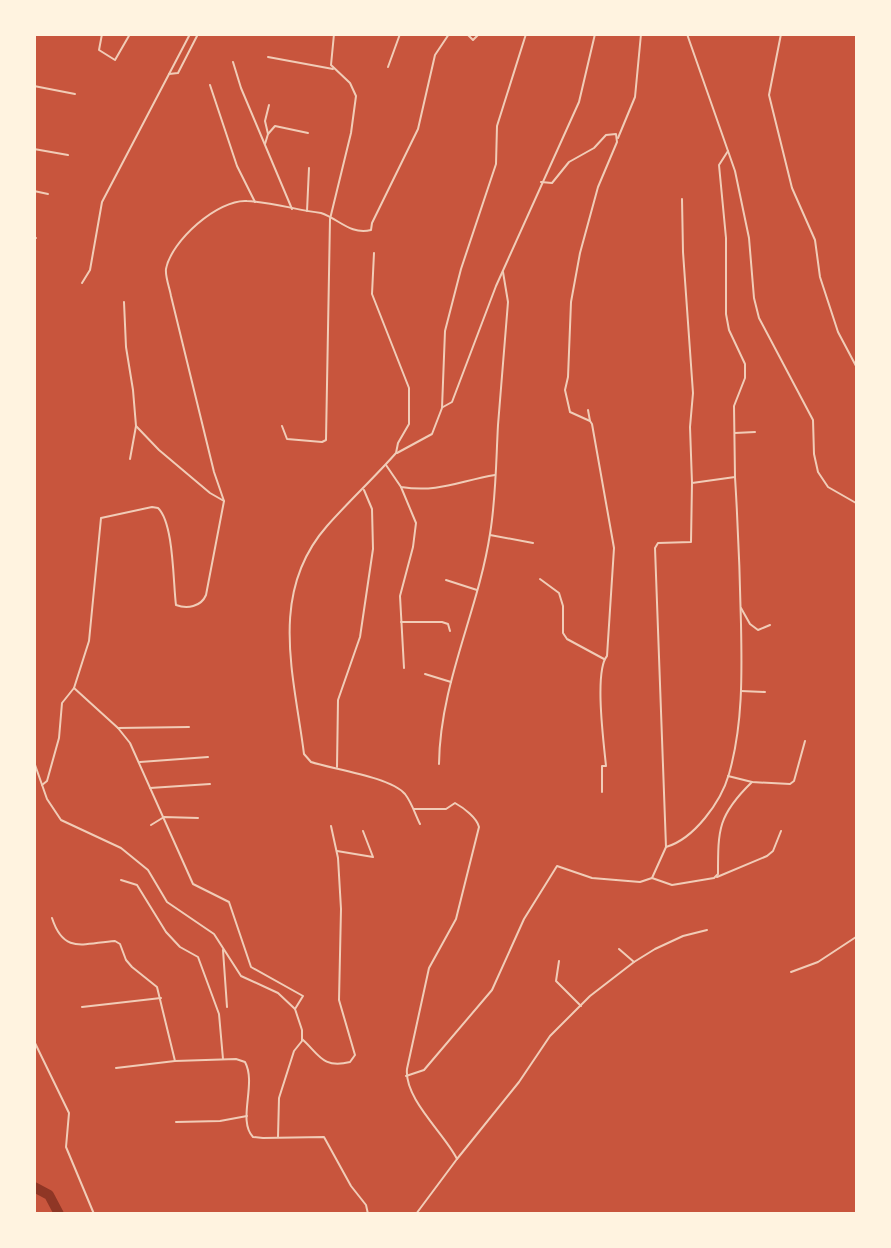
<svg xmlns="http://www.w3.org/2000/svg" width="891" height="1248" font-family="'Golos Text',sans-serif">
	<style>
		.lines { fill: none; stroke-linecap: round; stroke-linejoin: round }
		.river { stroke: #8f3625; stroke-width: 10 }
		.minor { stroke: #f1ccb7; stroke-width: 2 }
	</style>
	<rect width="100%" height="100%" fill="#c8553d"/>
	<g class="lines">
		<!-- river -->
		<polyline class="river" points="34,1187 49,1195 59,1214"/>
		<!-- minor -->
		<g class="minor">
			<polyline points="102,34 99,50 115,60 130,34"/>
			<polyline points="467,34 473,40 479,34"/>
			<polyline points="687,34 735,171 749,238 754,298 759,318 813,420 814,454 818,472 828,487 856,503"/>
			<polyline points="781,34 769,95 792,188 815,240 820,277 838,332 856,366"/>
			<polyline points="268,57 333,69"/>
			<polyline points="233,62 241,88 292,209"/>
			<polyline points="388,67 400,34"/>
			<polyline points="169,74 178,73 198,34"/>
			<polyline points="210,85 237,166 255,202"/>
			<polyline points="34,86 75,94"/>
			<polyline points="268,134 265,121 269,105"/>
			<polyline points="618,138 635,97 641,34"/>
			<polyline points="265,144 268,134 275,126 308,133"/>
			<polyline points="34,149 68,155"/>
			<path d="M541,182L552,183L569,162L594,148L606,135L616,134L617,142L598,187L580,253L571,302L568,377L565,390L570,412L590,421L592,424L614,548L607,656C594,671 604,745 606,766H602V792"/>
			<polyline points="34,191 48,194"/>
			<polyline points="682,199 683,252 693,393 690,427 692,483"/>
			<polyline points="307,211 309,168"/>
			<polyline points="34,238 36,238"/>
			<path d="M374,253L372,294L409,388V424L398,443L396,453C374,478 349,501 327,526C268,593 294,675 304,754L311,762C332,769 391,777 405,794C412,803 415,814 420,824"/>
			<polyline points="82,283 90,270 102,202 190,34"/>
			<polyline points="124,302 126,347 133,390 136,426 159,450 210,493 224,501"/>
			<polyline points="443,407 452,402 496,286 579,102 595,34"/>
			<polyline points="588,410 590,421"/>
			<polyline points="282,426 287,439 322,442 326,440 330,219 351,133 356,96 350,83 331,65 334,34"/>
			<polyline points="735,433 755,432"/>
			<polyline points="397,453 432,434 442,408 445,331 461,269 496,164 497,126 526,34"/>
			<polyline points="130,459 136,426"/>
			<path d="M386,465L401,487C439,493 459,481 495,475"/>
			<polyline points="401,487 416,523 413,547 400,596 404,668"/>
			<polyline points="490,535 533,543"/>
			<polyline points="540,579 559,593 563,606 563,633 567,639 604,659"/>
			<polyline points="446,580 477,590"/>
			<polyline points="741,608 750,624 758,630 770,625"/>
			<polyline points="401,622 442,622 448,624 450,631"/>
			<polyline points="425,674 451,682"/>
			<polyline points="74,688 118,728 130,743 193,884 229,902 251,967 303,996 295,1009"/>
			<polyline points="741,691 765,692"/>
			<polyline points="118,728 189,727"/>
			<polyline points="34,762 47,799 61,820 121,848 148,870 167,902 214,934 241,976 278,993 295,1009 302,1030 302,1041 294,1051 279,1098 278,1137"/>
			<polyline points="140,762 208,757"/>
			<path d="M439,764C440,683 478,612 490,534C496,498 496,461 498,425C501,384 505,343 508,302L503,272"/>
			<polyline points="337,767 338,700 360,637 373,549 372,509 364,490"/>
			<polyline points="728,776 752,782 790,784 794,781 805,741"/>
			<path d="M42,785L47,781L59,738L62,703L74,688L89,641L101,518L152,507L158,508C174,523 173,583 176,605C187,609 201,607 206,595L224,501L214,472L171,296C170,289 165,277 166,269C171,241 218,199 247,201C271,202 297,210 321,213C339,219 350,235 371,230L372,223L418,129L435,55L449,34"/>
			<polyline points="150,788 210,784"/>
			<path d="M414,809H446L455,803C464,808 477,818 479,827L456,919L429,968L407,1069C404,1099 445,1134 457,1159L416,1214"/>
			<polyline points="151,825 164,817 198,818"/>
			<path d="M666,847C694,839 721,802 729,774C743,725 742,673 741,624C740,575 738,526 735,477"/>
			<polyline points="337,851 373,857 363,831"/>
			<polyline points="717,877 767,856 773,851 781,831"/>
			<polyline points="652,878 666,847 655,548 658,543 691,542 692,483 735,477 734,406 745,378 745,364 729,330 726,314 726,238 719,165 728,151"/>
			<polyline points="121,880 137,885 166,932 180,947 198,957 219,1014 223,1059"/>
			<path d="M52,918C64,955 84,943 115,941L120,944L126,960L132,967L157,987L175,1061"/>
			<polyline points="619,949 634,962"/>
			<polyline points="223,950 227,1007"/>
			<polyline points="559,961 556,981 581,1006"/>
			<polyline points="791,972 818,962 856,937"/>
			<polyline points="82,1007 161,998"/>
			<path d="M302,1039C319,1054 322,1069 350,1062L355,1055L339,1000L341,909L338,858L331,826"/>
			<polyline points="34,1041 69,1113 66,1147 94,1214"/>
			<path d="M116,1068L175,1061L236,1059L245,1062C257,1084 237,1120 253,1137L263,1138L324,1137L351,1186L366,1205L368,1214"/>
			<path d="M406,1076L424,1070L492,990L524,919L557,866L592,878L640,882L652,878L672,885L714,878L718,874C718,829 718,815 752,782"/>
			<polyline points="176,1122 220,1121 247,1116"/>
			<polyline points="457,1159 519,1082 550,1036 590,996 634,962 655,949 683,936 707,930"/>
		</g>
	</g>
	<!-- border -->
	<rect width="891" height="1248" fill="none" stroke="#fff3e0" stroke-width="72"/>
</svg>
